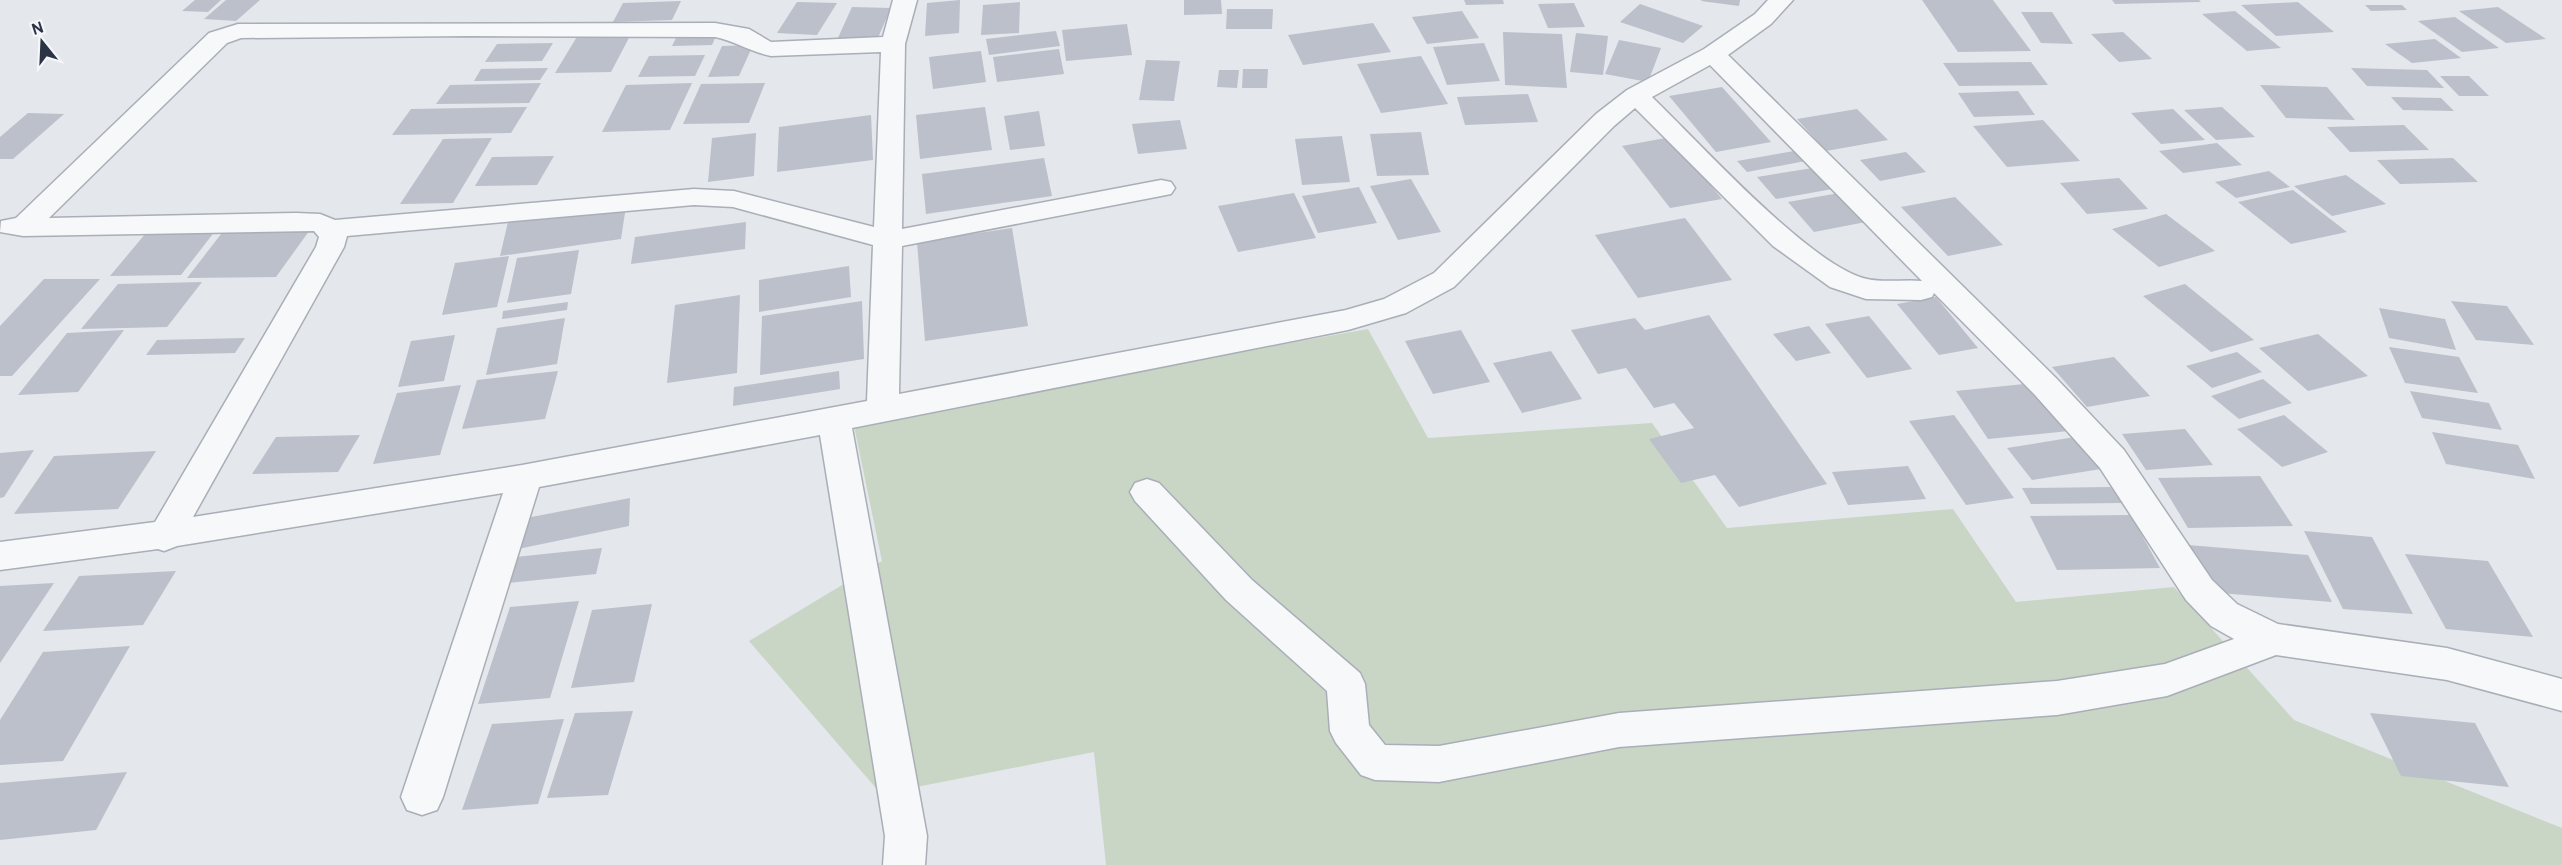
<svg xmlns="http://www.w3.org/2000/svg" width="2562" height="865" font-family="Overpass,sans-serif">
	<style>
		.green { fill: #c9d6c5 }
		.building { fill: #bbc0ca }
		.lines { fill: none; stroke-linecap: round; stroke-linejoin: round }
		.minor-casing { stroke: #a9aeb7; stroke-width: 3 }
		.minor { fill: #f7f8fa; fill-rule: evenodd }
	</style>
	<rect width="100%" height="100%" fill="#e4e7ec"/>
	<!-- green -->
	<polygon class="green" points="1368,329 1428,438 1652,423 1727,528 1953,509 2016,602 2174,587 2294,720 2562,828 2562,865 1106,865 1094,752 881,794 749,641 882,561 853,421"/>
	<!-- building -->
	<g class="building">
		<polygon points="195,0 221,0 208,12 182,11"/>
		<polygon points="226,0 260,0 236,21 204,19"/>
		<polygon points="960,0 959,33 925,36 927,3"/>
		<polygon points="1184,0 1221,0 1222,14 1184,15"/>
		<polygon points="1464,0 1503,0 1504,4 1466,5"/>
		<polygon points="1702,0 1740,0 1739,6 1701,1"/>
		<polygon points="1922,0 1993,0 2031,51 1958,52"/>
		<polygon points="2112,0 2199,0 2201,2 2115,4"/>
		<polygon points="681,1 672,20 613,22 623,3"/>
		<polygon points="797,2 837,3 817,35 777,33"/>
		<polygon points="1020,2 1019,33 981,35 983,5"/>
		<polygon points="2298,2 2334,32 2276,36 2241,5"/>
		<polygon points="1574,3 1585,27 1548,28 1538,4"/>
		<polygon points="1640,4 1703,26 1683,43 1620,22"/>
		<polygon points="2365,5 2402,5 2407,10 2371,11"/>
		<polygon points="852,7 891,8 877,40 837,40"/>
		<polygon points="2498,7 2546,39 2506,43 2459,11"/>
		<polygon points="1227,9 1273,9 1272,29 1226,29"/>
		<polygon points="1462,11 1479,38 1427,44 1412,17"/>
		<polygon points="2235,11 2281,48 2247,51 2202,14"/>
		<polygon points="2021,12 2052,12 2073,44 2041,43"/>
		<polygon points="2455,17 2499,48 2462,52 2418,21"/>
		<polygon points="1373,23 1391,52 1303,65 1288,35"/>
		<polygon points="1127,24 1132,55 1066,61 1062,30"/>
		<polygon points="718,31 712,45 672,46 679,32"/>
		<polygon points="1056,31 1060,46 989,55 986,39"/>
		<polygon points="1503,32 1562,34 1567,88 1505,85"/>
		<polygon points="2123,32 2152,59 2119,62 2091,34"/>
		<polygon points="1576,33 1608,36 1603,75 1570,72"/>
		<polygon points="631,34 611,72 555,73 578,35"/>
		<polygon points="2435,39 2461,58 2412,63 2385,44"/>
		<polygon points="1619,40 1661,48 1648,82 1605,74"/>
		<polygon points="553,43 542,61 485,62 497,44"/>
		<polygon points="1484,43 1500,81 1447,85 1433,47"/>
		<polygon points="753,45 739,76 708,77 722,46"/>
		<polygon points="1059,49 1064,74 997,82 993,57"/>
		<polygon points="981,51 986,82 933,89 929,57"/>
		<polygon points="705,55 695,76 638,77 649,56"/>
		<polygon points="1421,56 1448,104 1381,113 1357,64"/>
		<polygon points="1146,60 1180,61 1174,101 1139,100"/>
		<polygon points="2031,62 2048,85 1959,86 1943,63"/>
		<polygon points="548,68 540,80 474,81 481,69"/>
		<polygon points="2351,68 2427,70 2444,88 2367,86"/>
		<polygon points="1243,69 1268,69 1267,88 1242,88"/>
		<polygon points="1219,70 1239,70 1237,88 1217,87"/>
		<polygon points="2440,76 2469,76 2489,96 2459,96"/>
		<polygon points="541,83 529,103 436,104 450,85"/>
		<polygon points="692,83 670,130 602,132 626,85"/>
		<polygon points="765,83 749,123 683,124 701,84"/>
		<polygon points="2260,85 2327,87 2355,120 2286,118"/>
		<polygon points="1722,87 1771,142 1716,152 1669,96"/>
		<polygon points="2018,91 2035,115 1974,117 1958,93"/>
		<polygon points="1528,94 1538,122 1465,125 1457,97"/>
		<polygon points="2391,97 2441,98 2454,111 2403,110"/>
		<polygon points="527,107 511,133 392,135 411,109"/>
		<polygon points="985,107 992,150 920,159 916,115"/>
		<polygon points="2222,107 2255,137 2216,140 2184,110"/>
		<polygon points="1857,109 1888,140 1826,151 1797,119"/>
		<polygon points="2173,109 2205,140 2161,144 2131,113"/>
		<polygon points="1039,111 1045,146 1010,150 1004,116"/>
		<polygon points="28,113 64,114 13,159 0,159 0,137"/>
		<polygon points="871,115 873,160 777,172 779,127"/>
		<polygon points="1180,120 1187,149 1138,154 1132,124"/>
		<polygon points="2043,120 2080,161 2007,167 1973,126"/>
		<polygon points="2404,125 2429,150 2350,152 2327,127"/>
		<polygon points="1421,132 1429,175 1377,176 1370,134"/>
		<polygon points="756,133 754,176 708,182 712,138"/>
		<polygon points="1342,136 1350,182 1302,185 1295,139"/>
		<polygon points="1671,137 1722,199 1670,208 1622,146"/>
		<polygon points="492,138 453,203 400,204 443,139"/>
		<polygon points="2217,143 2242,165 2183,173 2159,151"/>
		<polygon points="1806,149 1816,159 1747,172 1737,161"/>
		<polygon points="1906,152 1926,172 1880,181 1860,160"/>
		<polygon points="554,156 537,185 475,186 492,157"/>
		<polygon points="1044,158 1052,196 926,214 922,174"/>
		<polygon points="2453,158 2478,182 2400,184 2377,160"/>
		<polygon points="1819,167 1838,188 1776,199 1757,177"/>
		<polygon points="2269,171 2290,187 2236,198 2215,182"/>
		<polygon points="2346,175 2386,204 2332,216 2294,186"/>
		<polygon points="2119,178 2148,209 2087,214 2060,183"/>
		<polygon points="1411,179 1441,232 1398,240 1370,186"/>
		<polygon points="1359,187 1377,223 1318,233 1302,196"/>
		<polygon points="2293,190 2347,232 2291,244 2238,202"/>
		<polygon points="1845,192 1871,221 1814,232 1788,202"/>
		<polygon points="1294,193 1316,238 1238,252 1218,206"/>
		<polygon points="1955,197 2003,245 1948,256 1901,207"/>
		<polygon points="626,206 621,239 500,256 508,222"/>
		<polygon points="2166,214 2215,251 2159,267 2112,229"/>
		<polygon points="1685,218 1732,280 1638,298 1595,235"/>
		<polygon points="746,222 745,249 631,264 635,237"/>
		<polygon points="219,226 181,275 110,276 151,227"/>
		<polygon points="312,227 276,277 187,278 225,229"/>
		<polygon points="1012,228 1028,326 925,341 917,242"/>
		<polygon points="579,250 571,294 507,303 517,258"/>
		<polygon points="509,256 497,307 442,315 455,263"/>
		<polygon points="849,266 851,297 759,312 759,280"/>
		<polygon points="44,279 100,279 12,376 0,376 0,326"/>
		<polygon points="202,282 167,327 81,329 118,284"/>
		<polygon points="2185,284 2254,340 2211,352 2143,296"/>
		<polygon points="740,295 737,373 667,383 675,305"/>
		<polygon points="1936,297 1978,348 1939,355 1897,304"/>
		<polygon points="862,301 864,359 760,375 762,316"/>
		<polygon points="2451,301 2507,306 2534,345 2476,340"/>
		<polygon points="568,302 567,310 502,319 503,311"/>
		<polygon points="2379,308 2445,319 2456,350 2389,338"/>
		<polygon points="1709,315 1827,484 1739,507 1715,475 1681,483 1649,439 1694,428 1674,403 1654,408 1626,368 1598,374 1571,330 1635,318 1645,330"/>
		<polygon points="1869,316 1912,369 1867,378 1825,324"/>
		<polygon points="565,318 557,364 486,375 497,328"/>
		<polygon points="1809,326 1831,353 1796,361 1773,334"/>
		<polygon points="124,330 78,392 18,395 67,333"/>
		<polygon points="1461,330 1490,382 1433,394 1405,341"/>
		<polygon points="2318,334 2368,376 2308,391 2259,348"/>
		<polygon points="455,335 444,381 398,387 411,341"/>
		<polygon points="245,338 235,353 146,355 157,340"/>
		<polygon points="2389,347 2459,357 2478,393 2405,383"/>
		<polygon points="1551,351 1582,399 1522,413 1493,363"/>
		<polygon points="2237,352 2262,372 2212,388 2186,366"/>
		<polygon points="2114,357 2150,396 2087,407 2052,367"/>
		<polygon points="558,371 545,419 462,429 477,380"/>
		<polygon points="839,371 840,389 733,406 734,387"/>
		<polygon points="2263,379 2292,403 2239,419 2211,396"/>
		<polygon points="2034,383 2069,431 1988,439 1956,391"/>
		<polygon points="461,385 440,455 373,464 397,393"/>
		<polygon points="2410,391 2489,403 2502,430 2422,418"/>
		<polygon points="1954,415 2014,498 1966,505 1909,421"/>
		<polygon points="2284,415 2328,452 2282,467 2237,429"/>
		<polygon points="2185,429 2213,465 2146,470 2122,434"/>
		<polygon points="2432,432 2518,445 2535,479 2446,464"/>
		<polygon points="360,435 338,472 252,474 276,437"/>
		<polygon points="2075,437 2101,469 2032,480 2007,448"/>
		<polygon points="34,450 4,497 0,498 0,453"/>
		<polygon points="156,451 118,509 14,514 54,456"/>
		<polygon points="1908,466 1926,499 1848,505 1832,472"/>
		<polygon points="2260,476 2293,526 2188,528 2158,478"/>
		<polygon points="2112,487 2122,503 2031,504 2022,488"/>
		<polygon points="630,498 629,526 513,550 516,520"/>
		<polygon points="2131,515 2160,568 2057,570 2030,516"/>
		<polygon points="2304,531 2372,537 2413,614 2343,609"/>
		<polygon points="2188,545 2308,555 2332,602 2207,592"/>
		<polygon points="602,548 596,574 497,584 505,558"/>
		<polygon points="2405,554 2488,561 2533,637 2446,629"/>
		<polygon points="176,571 143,625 43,631 79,576"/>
		<polygon points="54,583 0,663 0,586"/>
		<polygon points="579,601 550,698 478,704 510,607"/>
		<polygon points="652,604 634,682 571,688 592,610"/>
		<polygon points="130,646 63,761 0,765 0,720 43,652"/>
		<polygon points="633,711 608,795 547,798 575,713"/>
		<polygon points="2370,713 2475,723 2509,787 2401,776"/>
		<polygon points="564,719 538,804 462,810 492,724"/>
		<polygon points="127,772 96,830 0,840 0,783"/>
	</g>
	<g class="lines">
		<defs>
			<path id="minor" d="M893,0H917L905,44L902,229L1161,180L1171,182L1175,188L1171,194L1161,196L902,246L899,394L1346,310L1384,299L1434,273L1596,114L1627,90L1704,49L1755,14L1768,0H1793L1771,24L1728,55L2056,378L2124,450L2212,580L2237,604L2278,624L2447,648L2562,679V711L2447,680L2276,655L2167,696L2057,715L1619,747L1439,782L1375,780L1361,775L1336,743L1330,731L1327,691L1226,600L1135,501L1130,492L1135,483L1147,479L1159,483L1252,580L1360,673L1365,684L1369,725L1385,745L1439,746L1619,713L2057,681L2165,664L2234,639L2211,626L2186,600L2100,468L2034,394L1934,293L1932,297L1921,300L1866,299L1830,287L1773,246L1635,108L1614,126L1454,287L1406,313L1348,330L852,428L927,836L925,865H883L885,836L820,435L539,487L443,797L437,810L422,815L407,810L401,797L503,493L177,546L164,551L158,549L0,570V542L155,522L316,247L319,237L314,231L23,236L0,232L1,221L16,218L209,33L238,24L715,23L749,29L771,42L883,37ZM468,36L715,37C735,41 751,52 771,56L881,52L874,227L734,191L694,189L335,220L320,214L296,213L49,218L227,43L241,38ZM1710,65L1922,281C1905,279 1885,283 1867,279C1811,267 1697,140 1652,97ZM694,205L733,207L873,245L867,401L522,465L193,517L344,247L347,236Z"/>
		</defs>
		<!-- minor casing -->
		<use href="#minor" class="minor-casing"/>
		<!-- minor -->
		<use href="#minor" class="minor"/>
	</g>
	<!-- north arrow -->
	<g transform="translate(42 42) rotate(342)" stroke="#f4f6f9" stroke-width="4.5" paint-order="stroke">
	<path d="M0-4.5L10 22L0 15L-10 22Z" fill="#2b3445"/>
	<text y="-9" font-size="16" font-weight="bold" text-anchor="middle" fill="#2b3445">N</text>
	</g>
</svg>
